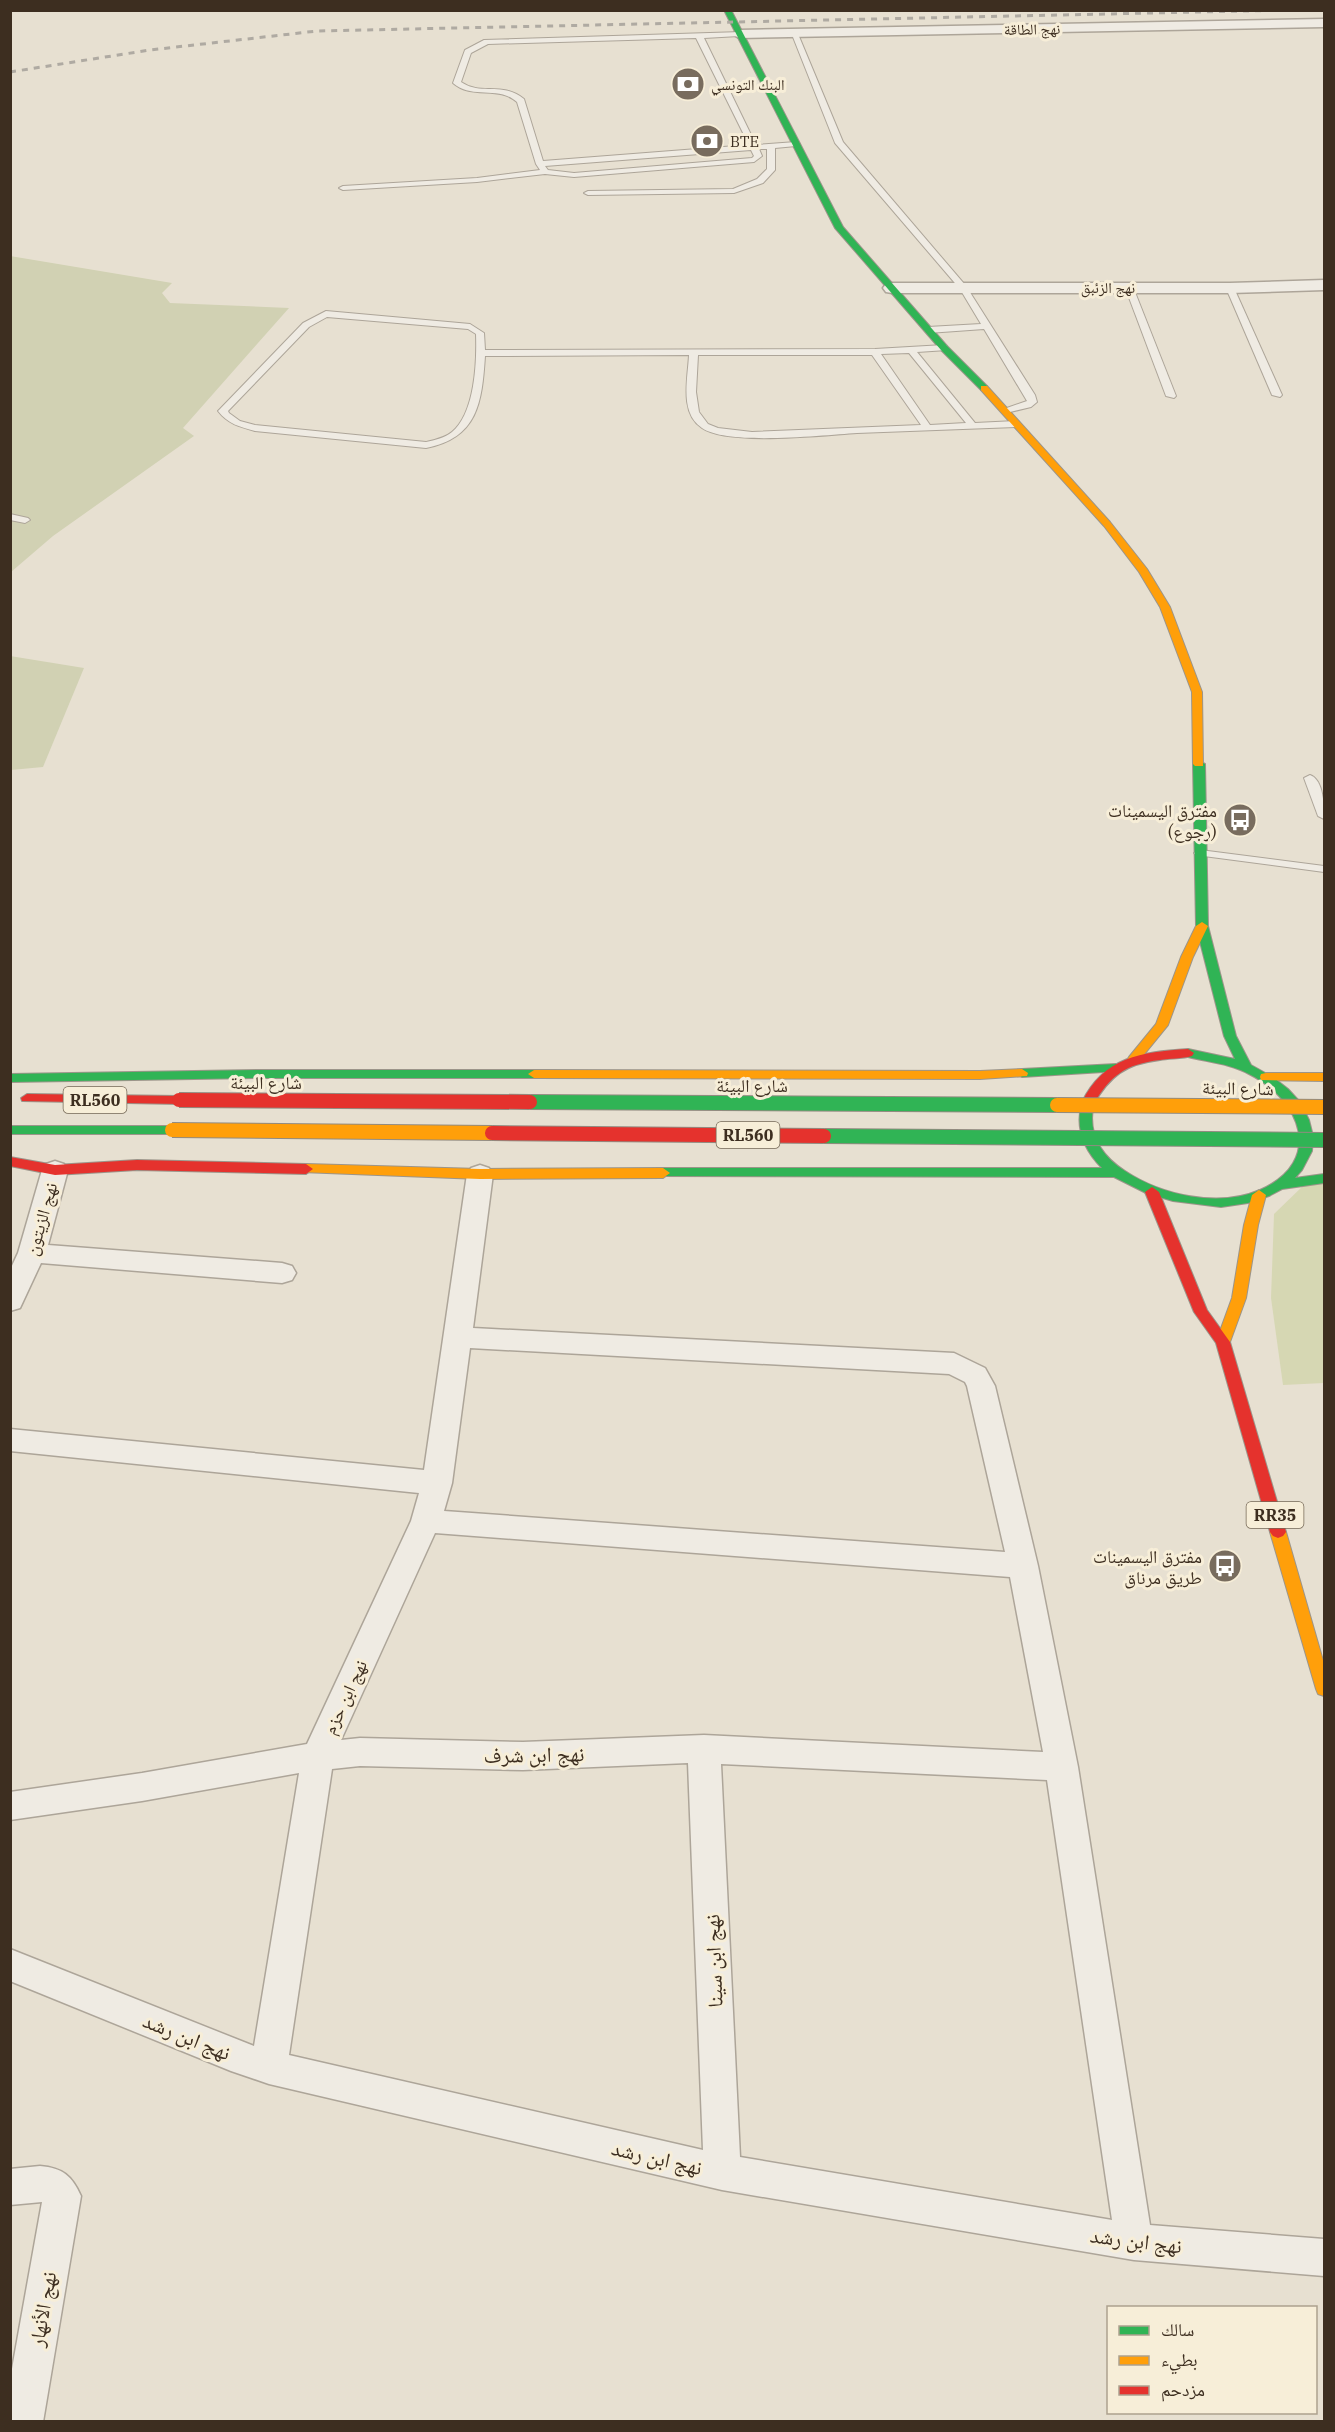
<svg xmlns="http://www.w3.org/2000/svg" width="1335" height="2432" font-family="'IBM Plex Serif','Noto Naskh Arabic',serif">
	<style>
		.green { fill: #d6d7b3 }
		.cemetery { fill: #d1d1b3 }
		.lines { fill: none; stroke-linecap: round; stroke-linejoin: round }
		.lane-casing { stroke: #ada599; stroke-width: 2 }
		.street-casing { stroke: #ada599; stroke-width: 3 }
		.fast-casing { stroke: #9c958a; stroke-width: 2 }
		.slow-casing { stroke: #9c958a; stroke-width: 2 }
		.jam-casing { stroke: #9c958a; stroke-width: 2 }
		.lane { fill: #efebe3; fill-rule: evenodd }
		.street { fill: #efebe3; fill-rule: evenodd }
		.fast { fill: #30b455; fill-rule: evenodd }
		.slow { fill: #ff9f0a; fill-rule: evenodd }
		.jam { fill: #e5322d; fill-rule: evenodd }
		.rail { stroke: #afaaa2; stroke-width: 3; stroke-dasharray: 6 6; stroke-linecap: butt }
		.fast-bridge-casing { stroke: #928b80; stroke-width: 16; stroke-linecap: butt }
		.slow-bridge-casing { stroke: #928b80; stroke-width: 16; stroke-linecap: butt }
		.jam-bridge-casing { stroke: #928b80; stroke-width: 16; stroke-linecap: butt }
		.fast-bridge { stroke: #30b455; stroke-width: 14 }
		.slow-bridge { stroke: #ff9f0a; stroke-width: 14 }
		.jam-bridge { stroke: #e5322d; stroke-width: 14 }
		.labels { text-anchor: middle; dominant-baseline: central; stroke-width: 6; stroke-linejoin: round; paint-order: stroke }
		.far-street-label { font-size: 15px; fill: #3d2e20; stroke: #f7eed8 }
		.far-poi-label { font-size: 15px; fill: #3d2e20; stroke: #f7eed8; text-anchor: start }
		.shield { fill: #f7eed8; stroke: #756857; stroke-width: 1.5 }
		.shield-label { font-size: 16px; font-weight: bold; fill: #3d2e20 }
		.poi-label { font-size: 18px; fill: #3d2e20; stroke: #f7eed8; text-anchor: end }
		.street-label { font-size: 18px; fill: #3d2e20; stroke: #f7eed8 }
		.near-street-label { font-size: 21px; fill: #3d2e20; stroke: #f7eed8 }
	</style>
	<rect width="100%" height="100%" fill="#e7e0d1"/>
	<!-- green -->
	<polygon class="green" points="1324,1178 1324,1383 1283,1385 1271,1298 1274,1214 1305,1184"/>
	<!-- cemetery -->
	<g class="cemetery">
		<polygon points="10,256 172,283 162,293 170,303 289,308 183,428 194,436 53,536 11,572"/>
		<polygon points="10,656 84,668 43,767 11,770"/>
	</g>
	<g class="lines">
		<defs>
			<g id="lane">
				<path d="M742,32L743,34L739,36L704,38L756,145L796,142L800,144L796,146L775,148V170L763,183L734,193L588,195L584,193L588,191L733,189L757,179L767,169V149H759L762,156L754,162L574,177L545,174L477,182L343,190L339,188L343,186L477,178L540,170L536,164L517,102C498,85 472,100 453,83L465,50L484,40ZM696,38L749,145L543,161L524,99C502,81 481,96 461,82L471,53L488,44ZM751,150L754,156L752,158L574,173L548,170L545,166Z"/>
				<polygon points="791,32 798,34 843,142 966,286 1035,395 1037,402 1031,407 1006,413 1001,410 1027,401 984,329 928,333 924,330 928,327 981,324 960,289 835,143"/>
				<polygon points="1126,285 1133,287 1176,396 1174,398 1166,396 1125,287"/>
				<polygon points="1227,286 1234,288 1282,395 1280,397 1272,395 1226,288"/>
				<path d="M326,311L470,324L484,333L485,350L875,349L944,345L947,346V350L917,352L975,423L1016,421L1021,424L1016,427C962,429 910,431 857,433C823,435 728,446 702,428C679,413 688,378 689,355L485,356C482,402 478,438 426,448L255,431C240,427 228,424 218,411L220,409L303,323ZM327,317L468,329L476,334C477,362 475,413 452,432C445,438 435,440 426,442L255,425L240,421L229,413L228,411L309,327ZM909,353L966,423L930,425L881,354ZM698,355H872L921,425L752,432L718,428L708,424L699,412L696,392Z"/>
				<polygon points="10,514 28,518 30,520 25,523 10,520"/>
				<path d="M1310,775C1324,780 1324,807 1324,819L1318,816L1304,778Z"/>
				<polygon points="1200,850 1324,866 1324,872 1196,855 1194,853"/>
			</g>
			<g id="street">
				<polygon points="1324,19 1324,27 739,38 732,34 739,30"/>
				<polygon points="1324,280 1324,290 1230,293 892,293 886,292 883,288 886,284 892,283 1230,283"/>
				<polygon points="55,1161 64,1164 68,1170 48,1245 282,1263 292,1266 296,1273 292,1280 282,1283 41,1263 20,1308 10,1311 10,1270 18,1253 42,1170 46,1164"/>
				<path d="M480,1165L489,1168L493,1174L473,1328L954,1353L985,1368L995,1386L1038,1566L1078,1767L1150,2225L1324,2239V2276L1134,2260L722,2190L269,2084L231,2071L10,1981V1949L254,2046L299,1773L142,1801L10,1820V1792L142,1773L307,1744L411,1521L419,1493L10,1451V1429L424,1470L467,1174L471,1168ZM470,1348L949,1374L965,1382L967,1386L1005,1552L444,1511L452,1483ZM435,1533L1010,1577L1043,1752L704,1735L523,1742L360,1738L341,1740ZM688,1763L703,2150L289,2055L332,1769L360,1766L523,1770ZM721,1764L1047,1780L1112,2220L740,2157Z"/>
				<path d="M40,2166C63,2168 72,2176 81,2196L43,2422H10V2380L42,2202L10,2205V2169Z"/>
			</g>
			<g id="fast">
				<polygon points="724,10 731,10 843,227 947,346 987,386 987,390 981,390 941,350 835,228"/>
				<path d="M1199,761L1205,764L1208,926L1236,1036L1251,1065L1274,1078L1288,1089L1300,1102L1309,1120L1313,1136L1312,1151L1302,1170L1295,1178L1324,1174V1183L1282,1189L1269,1196L1248,1203L1221,1207L1173,1201L1146,1193L1114,1177L658,1176L656,1173L658,1170L663,1168H1102C1083,1149 1075,1127 1082,1102L1088,1098L1094,1102C1087,1132 1100,1155 1125,1171C1161,1195 1218,1208 1260,1190C1325,1161 1301,1100 1249,1074C1229,1063 1206,1062 1184,1056L1182,1053L1188,1049L1235,1059L1224,1036L1196,926L1193,764Z"/>
				<polygon points="1116,1064 1122,1068 1120,1071 1022,1077 1016,1073 1022,1069"/>
				<polygon points="261,1070 534,1070 540,1074 534,1078 261,1078 10,1082 10,1074"/>
				<polygon points="10,1126 172,1126 179,1130 172,1134 10,1134"/>
			</g>
			<g id="slow">
				<polygon points="981,386 987,386 1110,522 1147,569 1170,607 1202,692 1203,766 1195,766 1193,764 1192,692 1160,607 1139,572 1104,526 981,390"/>
				<polygon points="1202,922 1208,926 1193,957 1168,1025 1137,1063 1129,1063 1127,1060 1129,1057 1156,1024 1181,957 1196,926"/>
				<polygon points="1022,1069 1028,1073 1027,1076 980,1079 534,1078 528,1074 534,1070 980,1071"/>
				<polygon points="1266,1073 1324,1073 1324,1081 1261,1080 1260,1077 1261,1074"/>
				<polygon points="306,1164 480,1169 663,1168 670,1173 663,1178 480,1179 301,1172 299,1169 301,1166"/>
				<polygon points="1259,1190 1266,1195 1258,1225 1246,1298 1230,1342 1228,1346 1218,1346 1216,1342 1232,1298 1244,1225 1252,1195"/>
				<polygon points="1278,1526 1283,1528 1286,1532 1324,1664 1324,1696 1318,1694 1316,1689 1270,1532 1273,1528"/>
			</g>
			<g id="jam">
				<path d="M1188,1049L1194,1053L1192,1056C1182,1059 1170,1058 1160,1060C1125,1064 1110,1076 1093,1105L1088,1106L1082,1102C1104,1057 1141,1052 1188,1049Z"/>
				<polygon points="27,1094 179,1096 185,1100 179,1104 22,1101 21,1098"/>
				<polygon points="10,1157 55,1165 137,1160 306,1164 313,1169 306,1174 137,1170 55,1175 10,1166"/>
				<polygon points="1152,1187 1159,1192 1207,1310 1230,1342 1286,1532 1283,1536 1278,1538 1273,1536 1270,1532 1216,1343 1194,1312 1145,1192"/>
			</g>
		</defs>
		<!-- lane casing -->
		<use href="#lane" class="lane-casing"/>
		<!-- street casing -->
		<use href="#street" class="street-casing"/>
		<!-- fast casing -->
		<use href="#fast" class="fast-casing"/>
		<!-- slow casing -->
		<use href="#slow" class="slow-casing"/>
		<!-- jam casing -->
		<use href="#jam" class="jam-casing"/>
		<!-- lane -->
		<use href="#lane" class="lane"/>
		<!-- street -->
		<use href="#street" class="street"/>
		<!-- fast -->
		<use href="#fast" class="fast"/>
		<!-- slow -->
		<use href="#slow" class="slow"/>
		<!-- jam -->
		<use href="#jam" class="jam"/>
		<!-- rail -->
		<polyline class="rail" points="10,72 150,50 317,31 1291,10"/>
		<defs>
			<g id="fast-bridge">
				<polyline points="530,1102 1057,1105"/>
				<polyline points="824,1136 1324,1140"/>
			</g>
			<g id="slow-bridge">
				<polyline points="1057,1105 1324,1107"/>
				<polyline points="172,1130 492,1133"/>
			</g>
			<g id="jam-bridge">
				<polyline points="179,1100 530,1102"/>
				<polyline points="492,1133 824,1136"/>
			</g>
		</defs>
		<!-- fast-bridge casing -->
		<use href="#fast-bridge" class="fast-bridge-casing"/>
		<!-- slow-bridge casing -->
		<use href="#slow-bridge" class="slow-bridge-casing"/>
		<!-- jam-bridge casing -->
		<use href="#jam-bridge" class="jam-bridge-casing"/>
		<!-- fast-bridge -->
		<use href="#fast-bridge" class="fast-bridge"/>
		<!-- slow-bridge -->
		<use href="#slow-bridge" class="slow-bridge"/>
		<!-- jam-bridge -->
		<use href="#jam-bridge" class="jam-bridge"/>
	</g>
	<!-- icons -->
	<defs>
		<symbol id="bank-disc" viewBox="-11 -11 22 22"><circle r="9.5" fill="#786c5e" stroke="#f7eed8"/><path d="M-6-4H6V4H-6ZM0-2.3a2.3 2.3 0 1 0 0 4.6a2.3 2.3 0 1 0 0-4.6Z" fill="#fff"/></symbol>
		<symbol id="bus-disc" viewBox="-11 -11 22 22"><circle r="9.5" fill="#786c5e" stroke="#f7eed8"/><path d="M-5-6H5V4H4V6H2V4H-2V6H-4V4H-5ZM-3.5-4V0h7V-4ZM-3.5 1.2v1.5H-2V1.2ZM2 1.2v1.5H3.5V1.2Z" fill="#fff"/></symbol>
	</defs>
	<g fill-rule="evenodd">
		<use href="#bank-disc" x="669" y="65" width="38" height="38"/>
		<use href="#bank-disc" x="688" y="122" width="38" height="38"/>
		<use href="#bus-disc" x="1221" y="801" width="38" height="38"/>
		<use href="#bus-disc" x="1206" y="1547" width="38" height="38"/>
	</g>
	<g class="labels">
		<!-- far-street labels -->
		<g class="far-street-label">
			<text transform="translate(1032 29) rotate(-1)">نهج الطاقة</text>
			<text x="1108" y="287">نهج الزئبق</text>
		</g>
		<!-- far-poi labels -->
		<g class="far-poi-label">
			<text x="711" y="84">البنك التونسي</text>
			<text x="730" y="141">BTE</text>
		</g>
		<!-- shield labels -->
		<g class="shield">
			<rect x="63.5" y="1087" width="63" height="26" rx="4.5"/>
			<rect x="716.5" y="1122" width="63" height="26" rx="4.5"/>
			<rect x="1246.5" y="1502" width="57" height="26" rx="4.5"/>
		</g>
		<g class="shield-label">
			<text x="95" y="1100">RL560</text>
			<text x="748" y="1135">RL560</text>
			<text x="1275" y="1515">RR35</text>
		</g>
		<!-- poi labels -->
		<g class="poi-label">
			<text x="1217" y="810">مفترق اليسمينات<tspan x="1217" dy="21">(رجوع)</tspan></text>
			<text x="1202" y="1556">مفترق اليسمينات<tspan x="1202" dy="21">طريق مرناق</tspan></text>
		</g>
		<!-- street labels -->
		<g class="street-label">
			<text x="266" y="1082">شارع البيئة</text>
			<text x="752" y="1085">شارع البيئة</text>
			<text transform="translate(1238 1088) rotate(1)">شارع البيئة</text>
			<text transform="translate(41 1219) rotate(-74)">نهج الزيتون</text>
			<text transform="translate(345 1697) rotate(-65)">نهج ابن حزم</text>
		</g>
		<!-- near-street labels -->
		<g class="near-street-label">
			<text transform="translate(534 1754) rotate(-1)">نهج ابن شرف</text>
			<text transform="translate(713 1961) rotate(-92)">نهج ابن سينا</text>
			<text transform="translate(187 2036) rotate(22)">نهج ابن رشد</text>
			<text transform="translate(657 2157) rotate(13)">نهج ابن رشد</text>
			<text transform="translate(1136 2240) rotate(7)">نهج ابن رشد</text>
			<text transform="translate(42 2309) rotate(-80)">نهج الأنهار</text>
		</g>
	</g>
	<!-- border -->
	<rect width="1335" height="2432" fill="none" stroke="#3d2e20" stroke-width="24"/>
	<!-- legend -->
	<rect x="1107" y="2306" width="210" height="108" fill="#f7eed8" stroke="#ada18e" stroke-width="1.5"/>
	<rect x="1119" y="2326" width="30" height="9" fill="#30b455" stroke="#ada18e" stroke-width="1.5"/>
	<text x="1161" y="2336" font-size="18" fill="#3d2e20">سالك</text>
	<rect x="1119" y="2356" width="30" height="9" fill="#ff9f0a" stroke="#ada18e" stroke-width="1.5"/>
	<text x="1161" y="2366" font-size="18" fill="#3d2e20">بطيء</text>
	<rect x="1119" y="2386" width="30" height="9" fill="#e5322d" stroke="#ada18e" stroke-width="1.5"/>
	<text x="1161" y="2396" font-size="18" fill="#3d2e20">مزدحم</text>
</svg>
